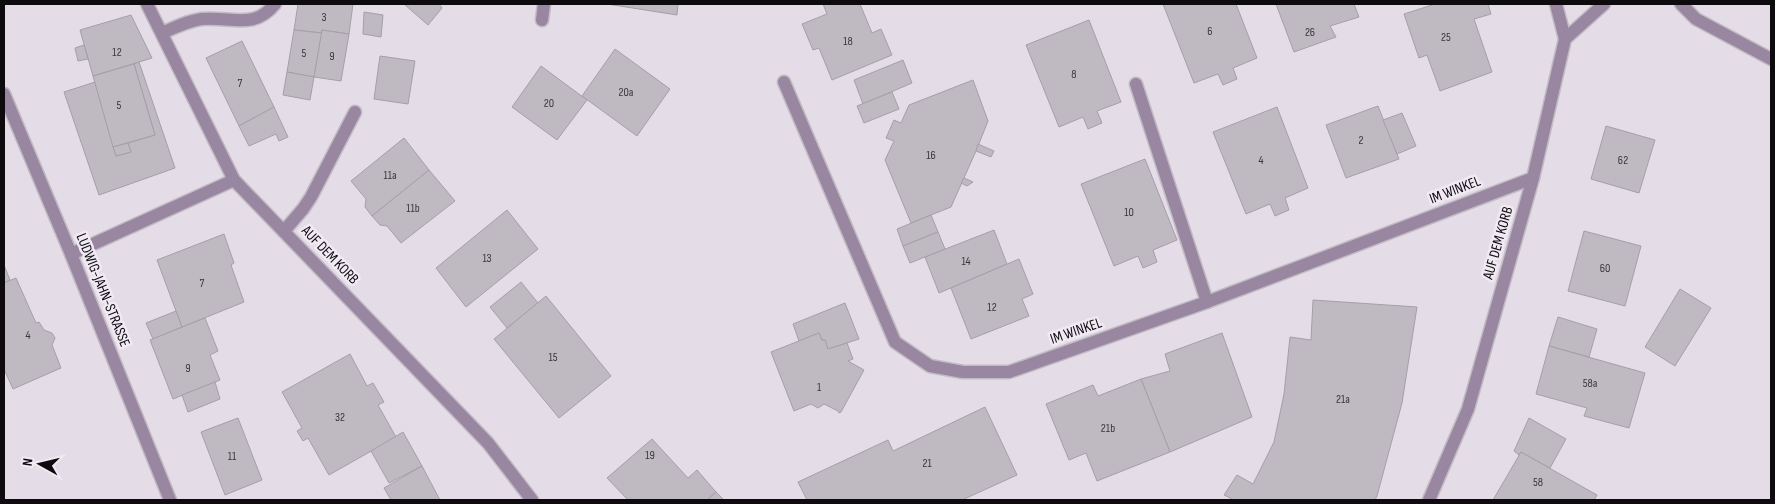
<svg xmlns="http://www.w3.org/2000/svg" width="1775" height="504" font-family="'Sofia Sans Condensed',sans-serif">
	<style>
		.building { fill: #bfb9c2; stroke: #a59fa8 }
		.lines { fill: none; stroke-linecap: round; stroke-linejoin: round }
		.lane-casing { stroke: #c2bbc4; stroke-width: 15 }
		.street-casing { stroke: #c2bbc4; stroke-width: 15 }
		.lane { stroke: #9986a1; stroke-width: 12 }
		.street { stroke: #9986a1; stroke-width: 12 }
		.labels { text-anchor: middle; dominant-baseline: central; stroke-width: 5; stroke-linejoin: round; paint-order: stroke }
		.number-label { font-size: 12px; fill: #3a363b }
		.street-label { font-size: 15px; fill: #0d0b0e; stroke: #f1eaf4 }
	</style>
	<rect width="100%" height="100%" fill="#e4dde7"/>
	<!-- building -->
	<g class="building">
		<polygon points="298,4 353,4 349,34 322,30 322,33 294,30"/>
		<polygon points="404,4 439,4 442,8 428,25"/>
		<polygon points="607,4 678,4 677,15"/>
		<polygon points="823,4 860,4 872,33 881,29 892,55 832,80 819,48 813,50 802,24 827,14"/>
		<polygon points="1163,4 1236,4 1257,58 1233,68 1237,79 1223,85 1218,74 1194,83"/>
		<polygon points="1276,4 1354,4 1359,17 1330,26 1336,37 1294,52"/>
		<polygon points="1435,4 1488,4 1491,14 1474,19 1492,72 1440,91 1427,55 1419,58 1404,14"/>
		<polygon points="364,12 383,15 381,37 363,34"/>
		<polygon points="131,15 152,58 93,76 80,30"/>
		<polygon points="1089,20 1121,102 1097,111 1102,123 1088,129 1083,117 1059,127 1026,45"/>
		<polygon points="294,30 322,33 314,77 287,72"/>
		<polygon points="322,30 349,34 341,81 314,77"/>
		<polygon points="242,41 274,107 239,126 206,58"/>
		<polygon points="84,45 88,59 78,61 75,48"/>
		<polygon points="615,49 670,89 637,136 582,96"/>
		<polygon points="380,56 415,61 408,104 374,99"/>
		<polygon points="903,60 912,83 863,104 854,80"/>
		<polygon points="139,62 175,168 99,195 64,92 95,82 116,156 131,152 128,143 155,135 134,64"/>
		<polygon points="134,64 155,135 113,147 93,76"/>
		<polygon points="541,66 587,100 557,140 512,107"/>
		<polygon points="287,72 314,77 310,100 283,95"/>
		<polygon points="973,80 988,121 976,151 951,207 911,223 885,160 894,141 886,138 894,120 901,123 909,105"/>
		<polygon points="892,92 899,109 864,123 857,106"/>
		<polygon points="1378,106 1399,159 1346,178 1326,125"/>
		<polygon points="274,107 288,137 279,141 276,134 249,146 239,126"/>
		<polygon points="1277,107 1308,188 1285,198 1289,210 1275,216 1270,204 1246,214 1213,132"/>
		<polygon points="1402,113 1416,146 1397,154 1383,120"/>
		<polygon points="1606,126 1655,140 1639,193 1591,179"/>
		<polygon points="404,138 429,170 372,216 365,207 366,199 351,181"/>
		<polygon points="128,143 131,152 116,156 113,147"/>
		<polygon points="978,144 994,151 991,157 976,151"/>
		<polygon points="1145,159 1177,240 1153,250 1157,262 1143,268 1138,256 1114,266 1081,184"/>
		<polygon points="429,170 455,201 401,243 387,226 380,225 372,216"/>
		<polygon points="964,178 973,182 967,186 961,183"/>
		<polygon points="507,210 538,249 466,307 436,268"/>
		<polygon points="931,215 938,232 903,246 897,229"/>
		<polygon points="994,230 1007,264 939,293 925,257"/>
		<polygon points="1584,231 1641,246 1625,306 1568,291"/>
		<polygon points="938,232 945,249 910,263 903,246"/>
		<polygon points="224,234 234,263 231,265 244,302 182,327 157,260"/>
		<polygon points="1019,259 1033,294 1022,299 1029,316 971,339 951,288"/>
		<polygon points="4,265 10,280 4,283"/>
		<polygon points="16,278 36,323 39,322 44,330 52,333 55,338 52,345 61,368 13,389 4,369 4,283"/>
		<polygon points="521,282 538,303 507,328 490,307"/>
		<polygon points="1680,289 1711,308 1675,366 1645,347"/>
		<polygon points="546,296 611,376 559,418 494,339"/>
		<polygon points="1313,300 1417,307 1402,403 1377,496 1375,500 1234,500 1224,495 1237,475 1253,484 1274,442 1284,394 1290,337 1311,340"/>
		<polygon points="845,303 859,339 828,349 825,340 822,340 819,333 799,341 793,324"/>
		<polygon points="176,311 182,327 153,339 146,323"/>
		<polygon points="1558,317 1597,329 1589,357 1549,346"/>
		<polygon points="205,318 218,351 210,355 220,380 173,399 150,340"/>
		<polygon points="819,333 822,340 825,340 828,349 847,343 853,359 848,361 864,370 841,412 839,413 838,411 824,404 818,408 811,404 794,411 771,352"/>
		<polygon points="1222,333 1252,417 1170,452 1141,379 1170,371 1165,354"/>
		<polygon points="1549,346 1645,373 1629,428 1584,416 1587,408 1536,394"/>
		<polygon points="350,354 367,386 373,383 384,402 378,405 396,437 329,475 308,438 303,441 297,431 302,428 282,392"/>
		<polygon points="1141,379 1170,452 1097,481 1086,453 1069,460 1046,404 1093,385 1098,396"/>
		<polygon points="215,382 220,399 188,412 182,395"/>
		<polygon points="985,407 1017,475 962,500 807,500 798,482 888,440 893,451"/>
		<polygon points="238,418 262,480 225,495 201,432"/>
		<polygon points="1529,418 1566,439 1550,468 1521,452 1519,455 1514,451"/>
		<polygon points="403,432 422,466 389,483 371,451"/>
		<polygon points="652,439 688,478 697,470 716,492 707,500 628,500 607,478"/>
		<polygon points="1521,452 1597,495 1594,500 1493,500"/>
		<polygon points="422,466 440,500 391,500 384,488"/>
		<polygon points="716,492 724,500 707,500"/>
	</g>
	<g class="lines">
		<defs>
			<g id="lane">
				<polyline points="542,20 544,4"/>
				<path d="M162,33C175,27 188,21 202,19C230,16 253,31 275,4"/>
				<polyline points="1136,84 1207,302"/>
				<polyline points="284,231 303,209 311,197 355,112"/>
			</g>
			<g id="street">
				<polyline points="147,4 234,180 488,443 532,500"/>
				<polyline points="1556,4 1565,39"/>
				<polyline points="1681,4 1696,19 1771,59"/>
				<polyline points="784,82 895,342 930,366 963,372 1009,372 1207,302 1533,178"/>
				<polyline points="4,94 71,254 170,500"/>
				<polyline points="71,254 234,180"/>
				<polyline points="1429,500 1468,409 1533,178 1565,39 1604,4"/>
			</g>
		</defs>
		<!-- lane casing -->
		<use href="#lane" class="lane-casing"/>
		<!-- street casing -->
		<use href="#street" class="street-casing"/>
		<!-- lane -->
		<use href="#lane" class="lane"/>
		<!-- street -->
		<use href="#street" class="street"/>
	</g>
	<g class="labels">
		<!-- number labels -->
		<g class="number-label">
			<text x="324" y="17">3</text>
			<text x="1210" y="31">6</text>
			<text x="1310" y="32">26</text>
			<text x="1446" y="37">25</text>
			<text x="848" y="41">18</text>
			<text x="117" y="52">12</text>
			<text x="304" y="53">5</text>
			<text x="332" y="56">9</text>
			<text x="1074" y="74">8</text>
			<text x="240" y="83">7</text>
			<text x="626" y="92">20a</text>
			<text x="549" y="103">20</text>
			<text x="119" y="105">5</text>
			<text x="1361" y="140">2</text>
			<text x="931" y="155">16</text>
			<text x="1261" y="160">4</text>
			<text x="1623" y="160">62</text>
			<text x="390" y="175">11a</text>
			<text x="413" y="208">11b</text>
			<text x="1129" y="212">10</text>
			<text x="487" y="258">13</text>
			<text x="966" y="261">14</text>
			<text x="1605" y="268">60</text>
			<text x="202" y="283">7</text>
			<text x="992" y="307">12</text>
			<text x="28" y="335">4</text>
			<text x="553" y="357">15</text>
			<text x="188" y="368">9</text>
			<text x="1590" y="383">58a</text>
			<text x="819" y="387">1</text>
			<text x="1343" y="399">21a</text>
			<text x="340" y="417">32</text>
			<text x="1108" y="428">21b</text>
			<text x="650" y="455">19</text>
			<text x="232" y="456">11</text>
			<text x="927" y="463">21</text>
			<text x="1538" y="482">58</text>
		</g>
		<!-- street labels -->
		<g class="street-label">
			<text transform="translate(1455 190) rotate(-21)">IM WINKEL</text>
			<text transform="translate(1498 243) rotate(-74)">AUF DEM KORB</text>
			<text transform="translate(330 255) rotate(46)">AUF DEM KORB</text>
			<text transform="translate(103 290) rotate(68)">LUDWIG-JAHN-STRASSE</text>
			<text transform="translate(1076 331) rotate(-19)">IM WINKEL</text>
		</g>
	</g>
	<!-- border -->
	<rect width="1775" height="504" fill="none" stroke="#0d0b0e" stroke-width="10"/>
	<!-- north arrow -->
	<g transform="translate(40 464) rotate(278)" stroke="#f1eaf4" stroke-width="4" paint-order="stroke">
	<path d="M0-4L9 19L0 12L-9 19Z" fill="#0d0b0e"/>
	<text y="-8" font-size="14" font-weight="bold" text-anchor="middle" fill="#0d0b0e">N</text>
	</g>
</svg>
